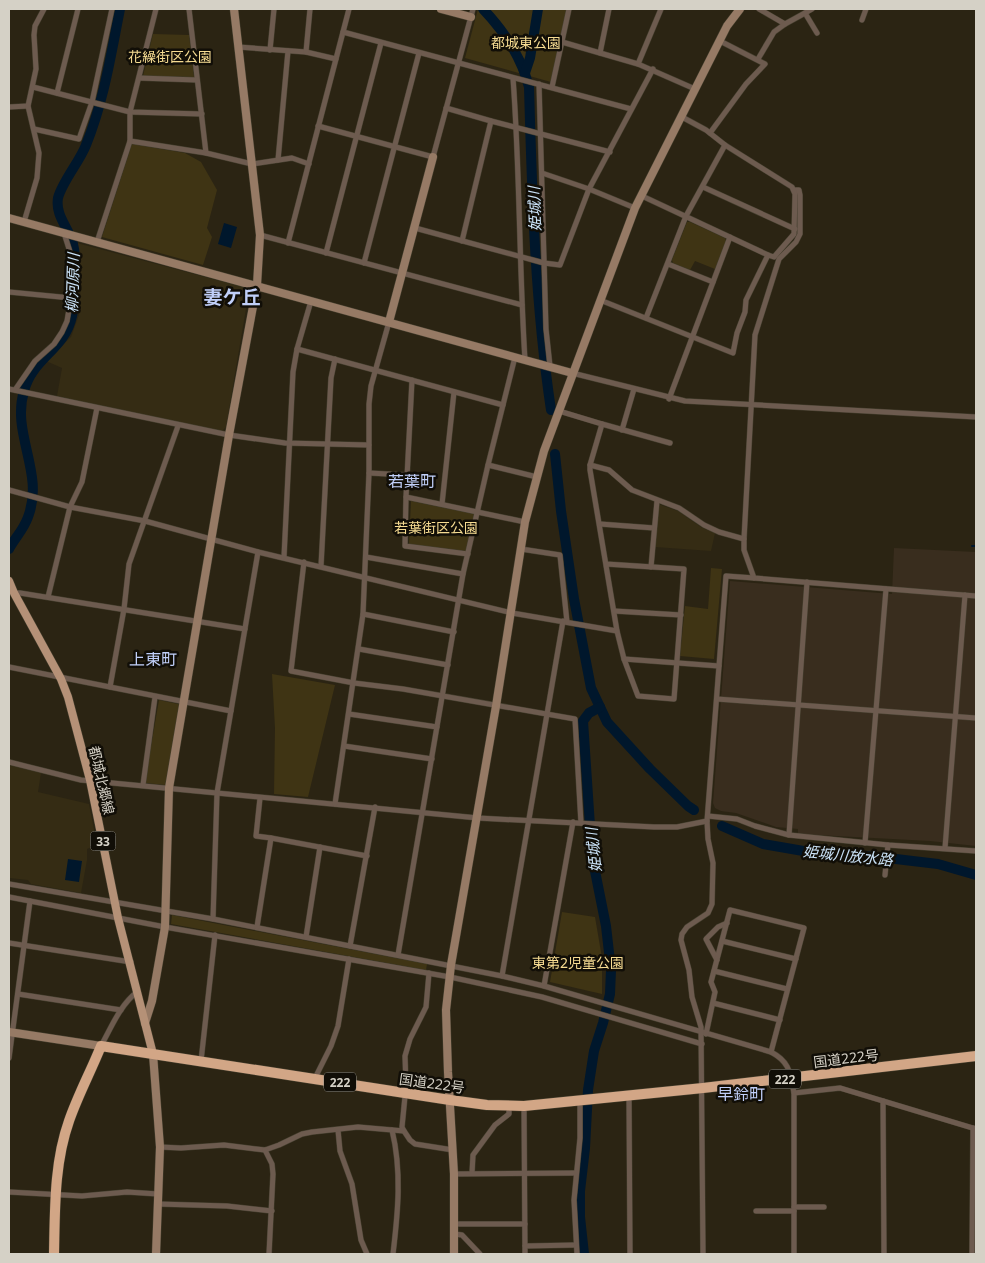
<svg xmlns="http://www.w3.org/2000/svg" width="985" height="1263" font-family="'Noto Sans','Noto Sans JP',sans-serif">
	<style>
		.built { fill: #352c14 }
		.industrial { fill: #392d1e }
		.green { fill: #3f3414 }
		.water { fill: #00172c }
		.lines { fill: none; stroke-linecap: round; stroke-linejoin: round }
		.stream { stroke: #00172c; stroke-width: 2 }
		.river { stroke: #00172c; stroke-width: 10 }
		.street-casing { stroke: #464030; stroke-width: 6 }
		.secondary-casing { stroke: #464030; stroke-width: 9 }
		.primary-casing { stroke: #464030; stroke-width: 9 }
		.highway-casing { stroke: #464030; stroke-width: 11 }
		.street { stroke: #6d5b4f; stroke-width: 5 }
		.secondary { stroke: #967a65; stroke-width: 8 }
		.primary { stroke: #b59177; stroke-width: 8 }
		.highway { stroke: #d2a686; stroke-width: 10 }
		.labels { text-anchor: middle; dominant-baseline: central; stroke-width: 5; stroke-linejoin: round; paint-order: stroke }
		.shield { fill: #110e07; stroke: #9a968d; stroke-width: 1 }
		.shield-label { font-size: 12px; font-weight: bold; fill: #d5d1c6 }
		.park-label { font-size: 14px; fill: #f7dc92; stroke: #110e07 }
		.street-label { font-size: 14px; fill: #d5d1c6; stroke: #110e07 }
		.water-label { font-size: 15px; font-style: italic; fill: #cbe3f8; stroke: #110e07 }
		.quarter-label { font-size: 16px; fill: #c0cff9; stroke: #110e07 }
		.district-label { font-size: 19px; font-weight: bold; fill: #c0cff9; stroke: #110e07 }
	</style>
	<rect width="100%" height="100%" fill="#2b2413"/>
	<!-- built -->
	<g class="built">
		<polygon points="77,243 247,288 249,291 226,427 222,431 174,423 57,396 62,368 46,361 71,337 79,315 81,282"/>
		<polygon points="658,504 678,511 701,527 715,533 711,551 655,547"/>
		<polygon points="9,765 41,773 38,792 89,804 97,845 87,849 87,860 81,893 31,884 28,880 10,878 9,879"/>
	</g>
	<!-- industrial -->
	<polygon class="industrial" points="894,548 976,552 976,846 930,841 798,834 798,829 776,827 736,813 721,811 715,808 713,803 730,581 892,594"/>
	<!-- green -->
	<g class="green">
		<polygon points="478,9 567,9 551,82 465,58"/>
		<polygon points="153,34 189,35 194,77 143,76"/>
		<polygon points="132,144 185,153 201,162 217,190 207,228 212,237 203,265 102,237"/>
		<polygon points="687,222 690,222 725,238 726,241 715,269 695,261 690,270 673,263 672,260"/>
		<polygon points="411,501 474,514 466,551 409,544"/>
		<polygon points="711,568 722,569 714,659 680,656 685,606 708,609"/>
		<polygon points="272,674 335,685 308,797 274,794 275,728"/>
		<polygon points="159,700 178,704 180,705 166,784 165,785 146,783 145,781"/>
		<polygon points="562,912 595,917 602,958 602,994 550,982"/>
		<polygon points="172,915 427,964 426,970 171,924"/>
	</g>
	<!-- water -->
	<g class="water">
		<polygon points="224,223 237,227 231,248 218,244"/>
		<polygon points="68,859 82,861 79,882 65,880"/>
	</g>
	<g class="lines">
		<!-- stream -->
		<polyline class="stream" points="972,546 976,546"/>
		<!-- river -->
		<g class="river">
			<path d="M483,9C505,32 521,56 529,87C532,195 535,303 551,410"/>
			<polyline points="525,73 530,58 538,9"/>
			<polyline points="555,454 561,511 574,599 591,688 607,722 650,769 688,806 694,810"/>
			<path d="M9,549C15,538 24,529 28,517C45,473 11,434 24,391C33,357 65,350 72,316C74,309 73,300 73,293C74,277 77,259 73,244C69,228 55,216 58,198C62,182 80,161 86,145C104,101 111,54 120,9"/>
			<polyline points="722,826 763,844 815,853 879,857 938,864 976,875"/>
			<polyline points="584,1254 580,1217 580,1191 585,1148 588,1090 594,1051 603,1023 610,994 611,970 606,926 592,856 583,721 589,713 600,707"/>
		</g>
		<defs>
			<g id="street">
				<polyline points="189,9 206,153"/>
				<polyline points="759,9 785,24"/>
				<polyline points="812,9 805,13 817,33"/>
				<polyline points="862,20 866,9"/>
				<polyline points="343,32 631,109"/>
				<polyline points="562,42 638,64 695,89"/>
				<polyline points="238,47 306,52 336,59"/>
				<polyline points="270,50 274,9"/>
				<polyline points="306,52 310,9"/>
				<polyline points="600,53 609,9"/>
				<polyline points="758,59 774,32 785,24 805,13"/>
				<polyline points="638,64 661,9"/>
				<polyline points="139,78 197,80"/>
				<path d="M513,78C520,171 519,266 525,360"/>
				<polyline points="539,84 546,329 550,366"/>
				<polyline points="33,87 130,112 202,114"/>
				<polyline points="552,87 569,9"/>
				<polyline points="57,93 78,9"/>
				<polyline points="9,107 28,106"/>
				<polyline points="446,108 491,121 610,152"/>
				<polyline points="318,126 433,157 473,9"/>
				<polyline points="34,129 79,139 92,102 112,9"/>
				<polyline points="710,133 746,84 765,64 720,41"/>
				<polyline points="130,141 206,153 252,164 292,158 309,164"/>
				<polyline points="278,160 288,51"/>
				<polyline points="542,173 589,189 635,208"/>
				<polyline points="703,187 795,229"/>
				<polyline points="794,190 799,190 800,195 800,234 796,242 779,259 755,335 744,539 744,550 754,578 976,596"/>
				<polyline points="642,196 768,255"/>
				<polyline points="24,222 37,178 39,153 28,106 36,69 34,35 35,26 44,9"/>
				<polyline points="415,228 544,263 560,265 589,189 653,69"/>
				<polyline points="64,233 71,255 71,298"/>
				<polyline points="260,235 522,305"/>
				<polyline points="462,241 491,121"/>
				<polyline points="97,242 130,141 130,112 156,9"/>
				<polyline points="288,243 349,9"/>
				<polyline points="326,253 381,43"/>
				<polyline points="364,263 419,53"/>
				<polyline points="668,264 713,282"/>
				<polyline points="9,292 71,298 67,321 62,332 54,344 35,361 15,390"/>
				<polyline points="600,300 733,353 737,333 745,312 746,300 768,255 774,257 794,234 795,194 792,187 725,145"/>
				<polyline points="646,318 686,216 725,145 706,130 682,117"/>
				<polyline points="297,349 503,405"/>
				<polyline points="572,373 685,401 976,417"/>
				<polyline points="412,380 406,497 525,522"/>
				<polyline points="9,389 229,435 285,443 369,445"/>
				<polyline points="669,399 730,237"/>
				<polyline points="559,411 602,424 590,465 590,470 617,631 624,659 638,696 674,699 684,569 606,564"/>
				<polyline points="602,424 670,443"/>
				<polyline points="622,430 634,389"/>
				<polyline points="488,465 537,477"/>
				<polyline points="590,465 609,470 632,490 679,508 704,525 719,532 744,539"/>
				<polyline points="369,473 407,475"/>
				<polyline points="9,490 70,507 145,521 258,552 512,613 617,631"/>
				<polyline points="406,497 405,546 468,554"/>
				<polyline points="442,504 454,392"/>
				<polyline points="600,524 654,528"/>
				<polyline points="521,549 560,555 567,622"/>
				<polyline points="284,557 293,372 297,349 311,301"/>
				<polyline points="366,557 463,574"/>
				<polyline points="304,562 291,671 354,683 403,689 575,719 581,823"/>
				<polyline points="321,566 331,378 335,359"/>
				<polyline points="651,567 657,501"/>
				<polyline points="14,593 20,593 245,629"/>
				<polyline points="48,597 70,507 82,482 97,408"/>
				<polyline points="614,611 681,615"/>
				<polyline points="363,614 454,632"/>
				<polyline points="359,649 448,665"/>
				<polyline points="624,659 719,666"/>
				<polyline points="9,667 231,711"/>
				<polyline points="110,687 124,609 129,564 178,426"/>
				<polyline points="717,699 976,718"/>
				<polyline points="349,714 437,727"/>
				<polyline points="344,746 432,759"/>
				<polyline points="9,762 81,780 478,818 654,827 677,827 707,821"/>
				<polyline points="143,785 155,697"/>
				<polyline points="335,804 363,614 369,473 369,404 371,386 389,322"/>
				<polyline points="708,816 737,819 755,826 789,835 888,845 976,851"/>
				<polyline points="789,835 807,582"/>
				<polyline points="271,838 367,856"/>
				<polyline points="865,843 886,589"/>
				<polyline points="945,848 965,595"/>
				<polyline points="885,875 888,845"/>
				<path d="M9,884L213,919L502,976L544,986L771,1052C790,1062 790,1073 794,1093V1254"/>
				<polyline points="9,897 165,927 450,977 542,997 702,1044"/>
				<polyline points="213,919 217,793 258,552"/>
				<polyline points="257,927 271,838 256,836 260,798"/>
				<polyline points="306,937 320,847"/>
				<polyline points="722,941 796,959"/>
				<polyline points="9,943 131,962"/>
				<polyline points="350,946 375,807"/>
				<polyline points="398,955 463,574 488,465 515,357"/>
				<polyline points="717,960 706,939 718,927 727,923"/>
				<polyline points="714,971 787,989"/>
				<polyline points="502,976 563,621"/>
				<polyline points="544,986 573,822"/>
				<polyline points="18,994 121,1010"/>
				<polyline points="713,1003 780,1020"/>
				<polyline points="706,1034 715,992 711,982 730,910 804,928 771,1052"/>
				<path d="M101,1046C111,1028 120,1005 137,992"/>
				<polyline points="9,1058 30,901"/>
				<polyline points="201,1061 215,935"/>
				<polyline points="315,1078 331,1046 338,1026 349,959"/>
				<polyline points="794,1093 840,1088 976,1129"/>
				<polyline points="629,1096 630,1254"/>
				<polyline points="883,1101 884,1254"/>
				<polyline points="524,1106 525,1254"/>
				<polyline points="338,1130 340,1151 352,1184 361,1240 367,1254"/>
				<path d="M392,1130C402,1171 398,1212 393,1254"/>
				<polyline points="404,1131 410,1140 415,1144 453,1150"/>
				<polyline points="160,1147 181,1148 224,1145 265,1150 279,1145 302,1134 312,1132 358,1127 404,1131 402,1127 406,1086 405,1056 410,1039 426,1007 429,973"/>
				<polyline points="265,1150 272,1164 273,1174 269,1254"/>
				<polyline points="472,1173 473,1155 495,1125 509,1114 509,1106"/>
				<polyline points="454,1174 576,1173"/>
				<polyline points="9,1192 82,1196 127,1192 158,1194"/>
				<polyline points="158,1204 227,1206 272,1211"/>
				<polyline points="794,1207 824,1207"/>
				<polyline points="756,1211 794,1211"/>
				<polyline points="455,1224 525,1224"/>
				<polyline points="455,1234 462,1235 480,1254"/>
				<polyline points="525,1246 576,1245"/>
				<polyline points="577,1254 574,1200 580,1138 580,1100"/>
				<polyline points="703,1254 701,1027 692,997 689,970 681,940 682,934 687,927 708,913 712,904 713,863 708,839 707,821 726,576 754,578"/>
				<polyline points="972,1254 973,1128"/>
			</g>
			<g id="secondary">
				<polyline points="441,9 471,17"/>
				<polyline points="9,218 572,373"/>
				<polyline points="389,322 433,157"/>
				<polyline points="145,1023 152,1001 165,927 169,788 229,435 257,285 260,235 234,9"/>
				<polyline points="9,1032 101,1046"/>
				<polyline points="153,1054 160,1147 156,1254"/>
				<polyline points="454,1254 454,1174 448,1072 446,1010 451,965 496,706 525,522 544,451 635,208 727,26 740,9"/>
			</g>
			<polyline id="primary" points="9,581 14,593 61,679 68,697 90,780 118,918 153,1054"/>
			<path id="highway" d="M54,1254C55,1210 54,1163 69,1121C78,1095 91,1071 101,1046L450,1100L487,1105L524,1106L703,1088L976,1056"/>
		</defs>
		<!-- street casing -->
		<use href="#street" class="street-casing"/>
		<!-- secondary casing -->
		<use href="#secondary" class="secondary-casing"/>
		<!-- primary casing -->
		<use href="#primary" class="primary-casing"/>
		<!-- highway casing -->
		<use href="#highway" class="highway-casing"/>
		<!-- street -->
		<use href="#street" class="street"/>
		<!-- secondary -->
		<use href="#secondary" class="secondary"/>
		<!-- primary -->
		<use href="#primary" class="primary"/>
		<!-- highway -->
		<use href="#highway" class="highway"/>
	</g>
	<g class="labels">
		<!-- shield labels -->
		<g class="shield">
			<rect x="90.5" y="831.5" width="25" height="19" rx="4"/>
			<rect x="769" y="1069.5" width="32" height="19" rx="4"/>
			<rect x="324" y="1072.5" width="32" height="19" rx="4"/>
		</g>
		<g class="shield-label">
			<text x="103" y="841">33</text>
			<text x="785" y="1079">222</text>
			<text x="340" y="1082">222</text>
		</g>
		<!-- park labels -->
		<g class="park-label">
			<text x="526" y="42">都城東公園</text>
			<text x="170" y="56">花繰街区公園</text>
			<text x="436" y="527">若葉街区公園</text>
			<text x="578" y="962">東第2児童公園</text>
		</g>
		<!-- street labels -->
		<g class="street-label">
			<text transform="translate(102 780) rotate(77)">都城北郷線</text>
			<text transform="translate(846 1058) rotate(-7)">国道222号</text>
			<text transform="translate(432 1083) rotate(8)">国道222号</text>
		</g>
		<!-- water labels -->
		<g class="water-label">
			<text transform="translate(534 209) rotate(-92)">姫城川</text>
			<text transform="translate(72 283) rotate(-88)">柳河原川</text>
			<text transform="translate(593 850) rotate(-96)">姫城川</text>
			<text transform="translate(848 855) rotate(6)">姫城川放水路</text>
		</g>
		<!-- quarter labels -->
		<g class="quarter-label">
			<text x="412" y="481">若葉町</text>
			<text x="153" y="659">上東町</text>
			<text x="741" y="1094">早鈴町</text>
		</g>
		<!-- district labels -->
		<g class="district-label">
			<text x="232" y="297">妻ケ丘</text>
		</g>
	</g>
	<!-- border -->
	<rect width="985" height="1263" fill="none" stroke="#d5d1c6" stroke-width="20"/>
</svg>
